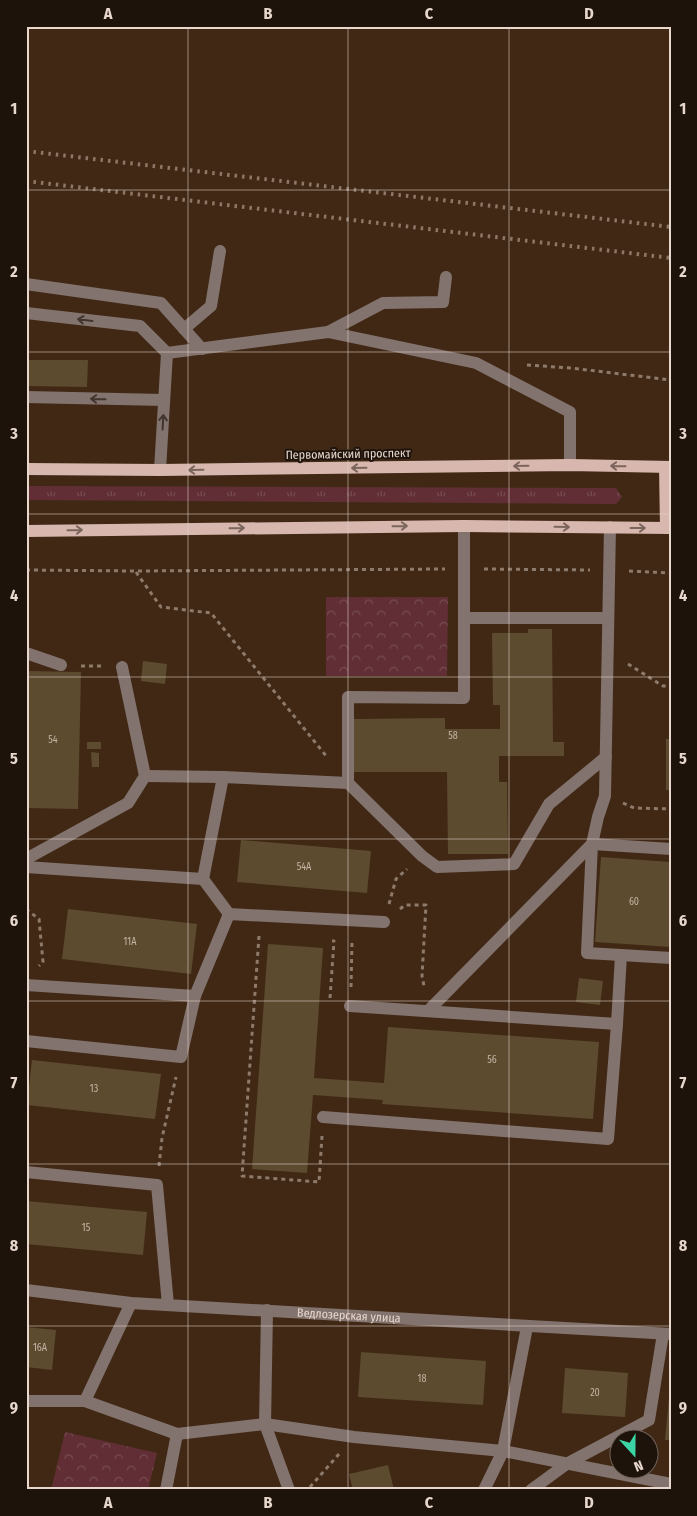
<svg xmlns="http://www.w3.org/2000/svg" width="697" height="1516" font-family="'Fira Sans Condensed',sans-serif">
	<style>
		.grass { fill: url(#grass-tufts) }
		.forest { fill: url(#forest-crowns) }
		.building { fill: #5c4b2f }
		.lines { fill: none; stroke-linecap: round; stroke-linejoin: round }
		.path { stroke: #8e7a6b; stroke-width: 3; stroke-dasharray: 4 4; stroke-linecap: butt }
		.minor { stroke: #83736e; stroke-width: 12 }
		.major { stroke: #d8b7ae; stroke-width: 12 }
		.rail { stroke: #8c7768; stroke-width: 4; stroke-dasharray: 2.5 5; stroke-linecap: butt }
		.oneway { stroke: #41352e }
		.oneway2 { stroke: #7b655c }
		.grid { fill: none; stroke: #e7d7cc; stroke-width: 1; stroke-opacity: 0.55 }
		.labels { text-anchor: middle; dominant-baseline: central; stroke-width: 4; stroke-linejoin: round; paint-order: stroke }
		.number-label { font-size: 10px; fill: #c4b4a5 }
		.street-label { font-size: 12px; fill: #e7d7cc; stroke: #1e130b }
		.neatline { fill: none; stroke: #e7d7cc; stroke-width: 2 }
		.grid-label { font-size: 16px; text-anchor: middle; font-weight: bold; fill: #e7d7cc }
	</style>
	<defs>
		<pattern id="grass-tufts" width="24" height="20" patternUnits="userSpaceOnUse" patternTransform="scale(1.25)"><rect width="24" height="20" fill="#602e34"/><path d="M3 7l-1-3M5 7V3M7 7l1-3M15 17l-1-3M17 17v-4M19 17l1-3" fill="none" stroke="#774c50"/></pattern>
		<pattern id="forest-crowns" width="20" height="18" patternUnits="userSpaceOnUse" patternTransform="scale(1.25)"><rect width="20" height="18" fill="#602e34"/><path d="M2 6a3 3 0 1 1 6 0M12 15a3 3 0 1 1 6 0" fill="none" stroke="#774c50"/></pattern>
	</defs>
	<rect width="100%" height="100%" fill="#402815"/>
	<!-- grass -->
	<polygon class="grass" points="26,486 616,488 622,497 616,504 26,500"/>
	<!-- forest -->
	<g class="forest">
		<polygon points="326,597 448,597 447,676 326,676"/>
		<polygon points="65,1432 157,1453 148,1490 51,1490"/>
	</g>
	<!-- building -->
	<g class="building">
		<polygon points="26,360 88,360 87,387 26,386"/>
		<polygon points="528,629 552,629 553,742 564,742 564,756 499,756 499,782 507,782 508,854 448,854 447,772 354,772 354,719 445,718 445,729 500,729 500,705 493,705 492,633 528,633"/>
		<polygon points="143,661 167,664 165,684 141,681"/>
		<polygon points="26,671 81,672 78,809 26,808"/>
		<rect x="666" y="739" width="5" height="51"/>
		<rect x="87" y="742" width="14" height="7"/>
		<polygon points="91,752 99,753 99,767 92,767"/>
		<polygon points="241,840 371,851 367,893 237,882"/>
		<polygon points="601,857 671,862 671,947 595,942"/>
		<polygon points="68,909 197,924 191,974 62,959"/>
		<polygon points="268,944 323,948 314,1078 384,1083 388,1027 599,1042 593,1119 382,1104 383,1100 313,1095 307,1173 252,1169"/>
		<polygon points="579,978 603,981 600,1005 576,1002"/>
		<polygon points="32,1060 161,1074 155,1119 27,1105"/>
		<polygon points="26,1201 147,1212 143,1255 26,1244"/>
		<polygon points="26,1327 56,1330 52,1370 26,1367"/>
		<polygon points="361,1352 486,1361 483,1405 358,1397"/>
		<polygon points="565,1368 628,1373 625,1417 562,1413"/>
		<polygon points="669,1398 671,1398 671,1440 665,1440"/>
		<polygon points="388,1465 394,1490 353,1490 349,1474"/>
	</g>
	<g class="lines">
		<!-- path -->
		<g class="path">
			<polyline points="527,365 571,368 671,380"/>
			<polyline points="484,569 590,570"/>
			<polyline points="26,570 135,571 445,569"/>
			<polyline points="629,571 671,573"/>
			<polyline points="136,572 161,607 211,613 327,757"/>
			<polyline points="628,664 663,686 671,686"/>
			<polyline points="81,666 102,666"/>
			<polyline points="623,803 634,808 671,809"/>
			<polyline points="389,904 396,879 407,869"/>
			<polyline points="26,909 39,919 43,962 39,966"/>
			<polyline points="400,909 405,905 426,905 422,976 424,986"/>
			<polyline points="259,936 242,1176 319,1182 322,1136"/>
			<polyline points="351,987 352,941"/>
			<polyline points="330,998 334,941 332,941"/>
			<polyline points="159,1166 162,1138 176,1077"/>
			<polyline points="310,1487 339,1454"/>
		</g>
		<!-- minor -->
		<g class="minor">
			<polyline points="26,284 161,303 202,349"/>
			<polyline points="26,313 140,326 167,353 160,470"/>
			<polyline points="184,329 211,306 220,251"/>
			<polyline points="328,332 383,303 443,302 446,277"/>
			<polyline points="167,353 328,332 476,363 570,412 570,465"/>
			<polyline points="26,397 164,400"/>
			<polyline points="610,527 605,796 598,817 592,844 587,953 671,958"/>
			<polyline points="464,618 608,618"/>
			<polyline points="26,653 61,665"/>
			<polyline points="145,776 223,777 348,783 422,856 437,867 514,864 549,804 606,757"/>
			<polyline points="223,777 203,879 229,914"/>
			<polyline points="348,783 348,697 464,698 464,526"/>
			<polyline points="26,859 128,803 145,776 122,667"/>
			<polyline points="26,867 203,879"/>
			<polyline points="229,914 384,922"/>
			<polyline points="26,985 195,996"/>
			<polyline points="350,1006 617,1024 621,955"/>
			<polyline points="428,1011 592,844 671,849"/>
			<polyline points="26,1041 181,1057 195,996 229,914"/>
			<polyline points="323,1117 608,1139 617,1024"/>
			<polyline points="26,1172 157,1185 168,1305"/>
			<path id="s1" d="M26,1290L131,1303L671,1334"/>
			<polyline points="267,1310 265,1424 289,1490"/>
			<polyline points="26,1401 85,1401 177,1434"/>
			<polyline points="85,1401 131,1303"/>
			<polyline points="166,1490 177,1434 265,1424 354,1437 503,1451 671,1484"/>
			<polyline points="484,1490 503,1451 527,1327"/>
			<polyline points="531,1490 568,1463 649,1420 663,1334"/>
		</g>
		<!-- major -->
		<g class="major">
			<polyline points="665,467 666,528"/>
			<polyline points="26,469 160,470 570,465 671,467"/>
			<polyline points="26,531 464,526 671,528"/>
		</g>
		<!-- rail -->
		<g class="rail">
			<polyline points="26,151 671,227"/>
			<polyline points="26,181 671,258"/>
		</g>
	</g>
	<!-- one-way arrows -->
	<defs><path id="oneway-shaft" d="M-6 0H5M1.5-3L5.5 0L1.5 3" fill="none" stroke-width="1.6" stroke-linecap="round" stroke-linejoin="round" transform="scale(1.25)"/></defs>
	<g class="oneway">
		<use href="#oneway-shaft" transform="translate(85 320) rotate(-173)"/>
		<use href="#oneway-shaft" transform="translate(98 399) rotate(-179)"/>
		<use href="#oneway-shaft" transform="translate(163 422) rotate(-87)"/>
	</g>
	<g class="oneway2">
		<use href="#oneway-shaft" transform="translate(521 466) rotate(179)"/>
		<use href="#oneway-shaft" transform="translate(618 466) rotate(-179)"/>
		<use href="#oneway-shaft" transform="translate(359 468) rotate(179)"/>
		<use href="#oneway-shaft" transform="translate(196 470) rotate(179)"/>
		<use href="#oneway-shaft" transform="translate(400 526) rotate(-1)"/>
		<use href="#oneway-shaft" transform="translate(562 527) rotate(1)"/>
		<use href="#oneway-shaft" transform="translate(237 528) rotate(-1)"/>
		<use href="#oneway-shaft" transform="translate(638 528)"/>
		<use href="#oneway-shaft" transform="translate(75 530) rotate(-1)"/>
	</g>
	<!-- grid -->
	<path class="grid" d="M188,26V1490M348,26V1490M509,26V1490M26,190H671M26,352H671M26,514H671M26,677H671M26,839H671M26,1001H671M26,1164H671M26,1326H671"/>
	<g class="labels">
		<!-- number labels -->
		<g class="number-label">
			<text x="453" y="736">58</text>
			<text x="53" y="740">54</text>
			<text x="304" y="867">54А</text>
			<text x="634" y="902">60</text>
			<text x="130" y="942">11А</text>
			<text x="492" y="1060">56</text>
			<text x="94" y="1089">13</text>
			<text x="86" y="1228">15</text>
			<text x="40" y="1348">16А</text>
			<text x="422" y="1379">18</text>
			<text x="595" y="1393">20</text>
		</g>
		<!-- street labels -->
		<g class="street-label">
			<text transform="translate(348 454) rotate(-1)">Первомайский проспект</text>
			<text stroke="none"><textPath href="#s1" startOffset="324">Ведлозерская улица</textPath></text>
		</g>
	</g>
	<!-- border -->
	<rect width="697" height="1516" fill="none" stroke="#1e130b" stroke-width="55"/>
	<!-- north arrow -->
	<g transform="translate(634 1454) rotate(159)"><circle r="24" fill="#1e130b" stroke="#6e6158"/>
	<path d="M0-4L9 19L0 12L-9 19Z" fill="#3bd4a4"/>
	<text y="-8" font-size="14" font-weight="bold" text-anchor="middle" fill="#e7d7cc">N</text>
	</g>
	<rect x="28" y="28" width="642" height="1460" class="neatline"/>
	<g class="grid-label">
		<text x="108" y="19">A</text>
		<text x="268" y="19">B</text>
		<text x="429" y="19">C</text>
		<text x="589" y="19">D</text>
		<text x="14" y="114">1</text>
		<text x="683" y="114">1</text>
		<text x="14" y="277">2</text>
		<text x="683" y="277">2</text>
		<text x="14" y="439">3</text>
		<text x="683" y="439">3</text>
		<text x="14" y="601">4</text>
		<text x="683" y="601">4</text>
		<text x="14" y="764">5</text>
		<text x="683" y="764">5</text>
		<text x="14" y="926">6</text>
		<text x="683" y="926">6</text>
		<text x="14" y="1088">7</text>
		<text x="683" y="1088">7</text>
		<text x="14" y="1251">8</text>
		<text x="683" y="1251">8</text>
		<text x="14" y="1413">9</text>
		<text x="683" y="1413">9</text>
		<text x="108" y="1508">A</text>
		<text x="268" y="1508">B</text>
		<text x="429" y="1508">C</text>
		<text x="589" y="1508">D</text>
	</g>
</svg>
